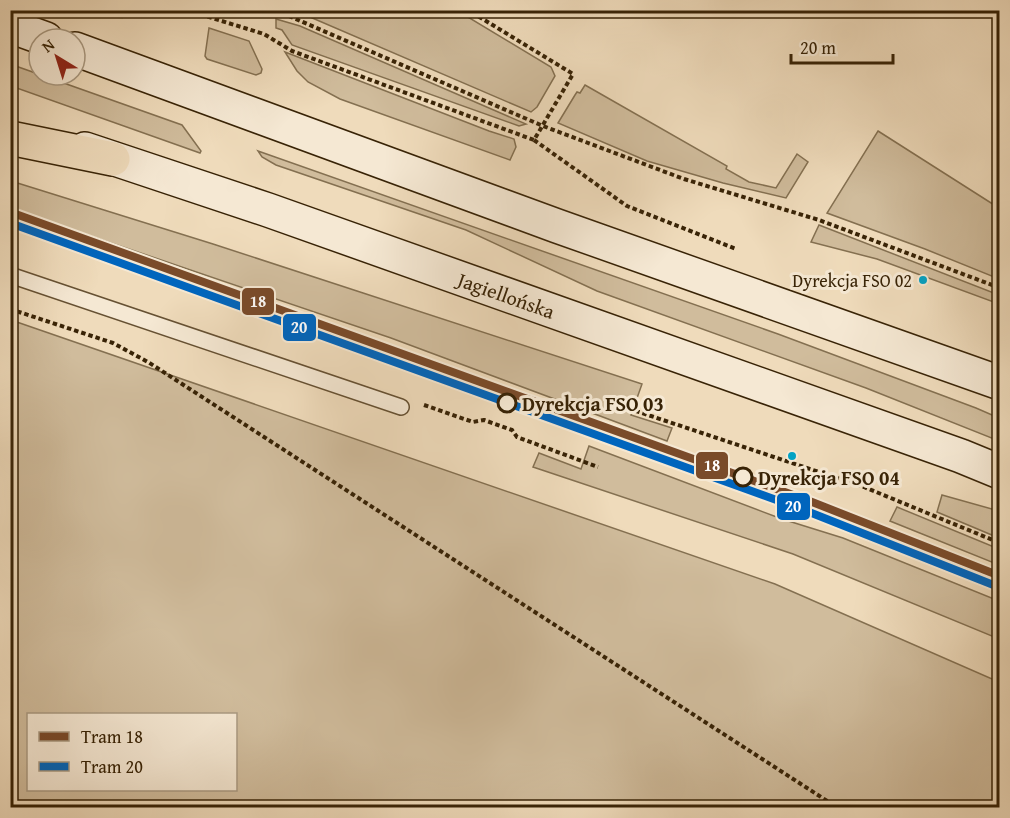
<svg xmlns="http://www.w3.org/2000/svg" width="1010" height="818" font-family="'Gentium Book Plus',serif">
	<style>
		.green { fill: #d0bc9c; stroke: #847051; stroke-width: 1.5; fill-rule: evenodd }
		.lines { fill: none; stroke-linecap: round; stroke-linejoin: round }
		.lane-casing { stroke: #665133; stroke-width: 18 }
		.secondary-casing { stroke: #382306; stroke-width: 36 }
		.highway-casing { stroke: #382306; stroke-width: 36 }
		.path { stroke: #382306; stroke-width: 4; stroke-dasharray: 4.5 3; stroke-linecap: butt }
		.lane { stroke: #f5e8d3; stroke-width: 15 }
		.secondary { stroke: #f5e8d3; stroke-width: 33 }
		.highway { stroke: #efdbbb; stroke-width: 33 }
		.tram-1-casing { stroke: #f5e8d3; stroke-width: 12 }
		.tram-2-casing { stroke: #f5e8d3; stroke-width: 12 }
		.tram-1 { stroke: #7a4b2a; stroke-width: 8 }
		.tram-2 { stroke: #0065bd; stroke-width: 8 }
		.bus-dot { fill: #03a2c4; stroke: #f5e8d3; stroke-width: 2 }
		.stop-dot { fill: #f5e8d3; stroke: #382306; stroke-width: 3 }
		.labels { text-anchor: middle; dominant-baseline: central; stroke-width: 6; stroke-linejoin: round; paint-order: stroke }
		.bus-label { font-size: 18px; fill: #382306; stroke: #f5e8d3; text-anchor: end }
		.street-label { font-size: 20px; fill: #382306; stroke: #f5e8d3 }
		.stop-label { font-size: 20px; font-weight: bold; fill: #382306; stroke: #f5e8d3; text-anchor: start }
		.line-badge { stroke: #f5e8d3; stroke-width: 2 }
		.badge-label { font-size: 16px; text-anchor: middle; font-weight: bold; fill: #fff }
	</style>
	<rect width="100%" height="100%" fill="#efdbbb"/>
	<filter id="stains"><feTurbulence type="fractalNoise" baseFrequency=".00333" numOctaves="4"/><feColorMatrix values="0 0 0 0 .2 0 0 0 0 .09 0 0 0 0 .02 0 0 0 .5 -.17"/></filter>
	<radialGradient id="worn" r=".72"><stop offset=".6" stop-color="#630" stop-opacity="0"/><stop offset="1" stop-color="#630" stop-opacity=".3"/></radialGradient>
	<!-- green -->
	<g class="green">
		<path d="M86,11L159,10L161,11C135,19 112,20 86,11Z"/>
		<polygon points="296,11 458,11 551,67 555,76 537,107 531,112"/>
		<polygon points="276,19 300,26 526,124 519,126 292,45 282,30 276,28"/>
		<polygon points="209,28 249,41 262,69 261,73 256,75 207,59 205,56"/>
		<polygon points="285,52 489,131 514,139 516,147 510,160 340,99 308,82 297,71"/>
		<polygon points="10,64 182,125 201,151 200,153 11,86"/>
		<polygon points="585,85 727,166 726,169 749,182 776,188 797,154 808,162 786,198 723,183 647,161 558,123 575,95 577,92 580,93"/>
		<polygon points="878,131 999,208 999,279 925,249 827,213"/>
		<polygon points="258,151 778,334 976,408 999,418 999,441 866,388 597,291 466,230 276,165 262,157"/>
		<polygon points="11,181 213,244 642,384 631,415 672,428 667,441 391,338 11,209"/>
		<polygon points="819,225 999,295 999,304 877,259 811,242"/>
		<path d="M11,320L775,584L999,682V807H11ZM28,714H236V790H28Z"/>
		<polygon points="589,446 782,519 843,538 999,601 999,639 793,554 533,467 539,453 581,469"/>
		<polygon points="942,495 999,511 999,538 937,512"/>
		<polygon points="897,507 999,549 999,565 890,521"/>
	</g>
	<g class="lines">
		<defs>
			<polyline id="lane" points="10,275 401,407"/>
			<g id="secondary">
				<polyline points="10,26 46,39"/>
				<polyline points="75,49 557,226 1000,383"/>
				<path id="s1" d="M85,149L268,210L961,456L1000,472"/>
			</g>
			<polyline id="highway" points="10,138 113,159"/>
		</defs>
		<!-- lane casing -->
		<use href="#lane" class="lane-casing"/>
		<!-- secondary casing -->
		<use href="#secondary" class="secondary-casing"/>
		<!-- highway casing -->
		<use href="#highway" class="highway-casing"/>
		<!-- path -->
		<g class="path">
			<polyline points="186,10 264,34 292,51 534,140 573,74 468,10"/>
			<polyline points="275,10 543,126 684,179 819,220 1000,288"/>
			<polyline points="534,140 627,206 736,249"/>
			<polyline points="10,309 113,343 148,362 838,808"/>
			<polyline points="424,405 473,422 484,420 512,430 517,437 598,467"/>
			<polyline points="621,406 864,487 1000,543"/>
		</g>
		<!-- lane -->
		<use href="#lane" class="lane"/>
		<!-- secondary -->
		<use href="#secondary" class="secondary"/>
		<!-- highway -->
		<use href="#highway" class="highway"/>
		<defs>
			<polyline id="tram-1" points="10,212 807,500 1000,576"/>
			<polyline id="tram-2" points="10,223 804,510 996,586"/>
		</defs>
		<!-- tram-1 casing -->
		<use href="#tram-1" class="tram-1-casing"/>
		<!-- tram-2 casing -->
		<use href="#tram-2" class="tram-2-casing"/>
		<!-- tram-1 -->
		<use href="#tram-1" class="tram-1"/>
		<!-- tram-2 -->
		<use href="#tram-2" class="tram-2"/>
	</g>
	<!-- markers -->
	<g class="bus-dot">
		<circle cx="923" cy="280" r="5"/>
		<circle cx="792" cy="456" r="5"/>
	</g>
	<g class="stop-dot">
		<circle cx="507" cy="403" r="9"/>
		<circle cx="743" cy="477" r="9"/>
	</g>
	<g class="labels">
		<!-- bus labels -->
		<g class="bus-label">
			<text x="912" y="280">Dyrekcja FSO 02</text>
		</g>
		<!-- street labels -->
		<g class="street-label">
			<text stroke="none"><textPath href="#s1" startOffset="446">Jagiellońska</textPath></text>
		</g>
		<!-- stop labels -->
		<g class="stop-label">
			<text x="522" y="403">Dyrekcja FSO 03</text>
			<text x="758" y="477">Dyrekcja FSO 04</text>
		</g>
	</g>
	<g class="line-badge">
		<rect x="241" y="287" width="34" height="29" rx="6" fill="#7a4b2a"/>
		<rect x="282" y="313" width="35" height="29" rx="6" fill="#0065bd"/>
		<rect x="695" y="451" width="34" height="29" rx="6" fill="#7a4b2a"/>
		<rect x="776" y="492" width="35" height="29" rx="6" fill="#0065bd"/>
	</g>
	<g class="badge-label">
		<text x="258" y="307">18</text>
		<text x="299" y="333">20</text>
		<text x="712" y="471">18</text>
		<text x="793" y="512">20</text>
	</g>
	<!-- margin -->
	<rect width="1010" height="818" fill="none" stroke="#efdbbb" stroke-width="36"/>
	<rect x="12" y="12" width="986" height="794" fill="none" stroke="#382306" stroke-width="3"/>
	<rect x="18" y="18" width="974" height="782" fill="none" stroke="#382306" stroke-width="1.5"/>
	<!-- legend -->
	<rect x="27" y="713" width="210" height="78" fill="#f5e8d3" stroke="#a99981" stroke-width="1.5"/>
	<rect x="39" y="732" width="30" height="9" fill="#7a4b2a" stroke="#a99981" stroke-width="1.5"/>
	<text x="81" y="743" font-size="18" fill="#382306">Tram 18</text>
	<rect x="39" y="762" width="30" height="9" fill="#0065bd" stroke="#a99981" stroke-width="1.5"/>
	<text x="81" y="773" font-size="18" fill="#382306">Tram 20</text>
	<!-- north arrow -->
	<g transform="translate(57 57) rotate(322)"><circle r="28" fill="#f5e8d3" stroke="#a99981" stroke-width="1.5"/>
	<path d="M0-4.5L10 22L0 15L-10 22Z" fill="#8f2418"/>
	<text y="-9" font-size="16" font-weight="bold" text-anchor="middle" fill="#382306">N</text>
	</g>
	<!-- scale -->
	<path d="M791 54v9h102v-9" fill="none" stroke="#382306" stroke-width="3"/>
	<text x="800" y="54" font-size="18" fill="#382306" stroke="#f5e8d3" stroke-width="4.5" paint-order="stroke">20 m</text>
	<rect width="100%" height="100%" filter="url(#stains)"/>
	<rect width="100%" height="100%" fill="url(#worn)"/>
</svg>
